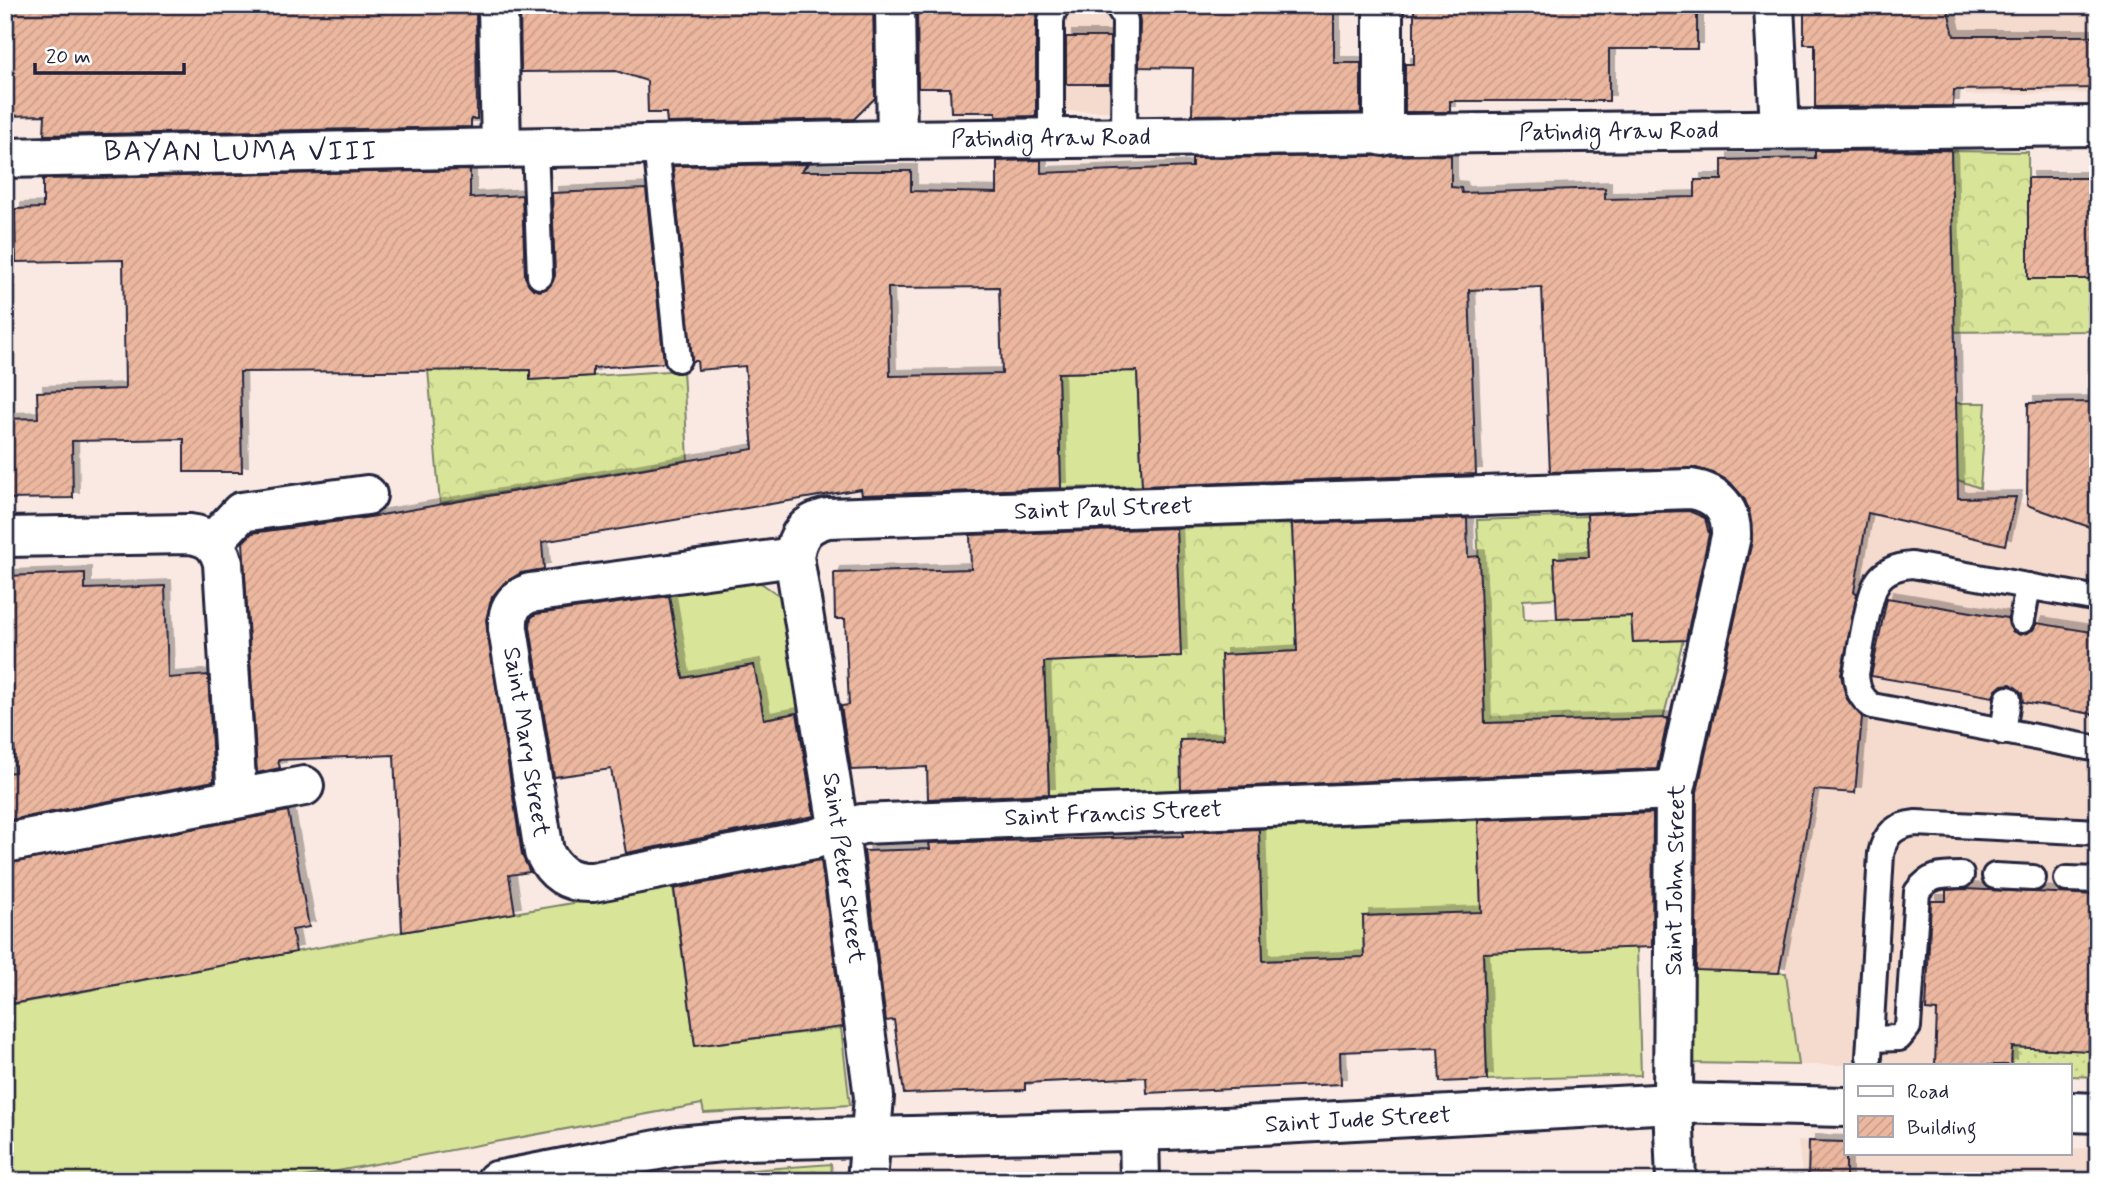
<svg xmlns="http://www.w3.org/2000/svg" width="2103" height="1186" font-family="Mynerve,sans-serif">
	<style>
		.built { fill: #f5dace }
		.grass { fill: #d8e598; stroke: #7d846a; stroke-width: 2 }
		.forest { fill: url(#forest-crowns); stroke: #7d846a; stroke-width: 2 }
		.garden { fill: url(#garden-dots); stroke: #7d846a; stroke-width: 2 }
		.building { fill: url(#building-hatch); stroke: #22223b; stroke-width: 2; fill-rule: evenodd; filter: url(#shadow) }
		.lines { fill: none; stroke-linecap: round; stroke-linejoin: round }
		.service-casing { stroke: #22223b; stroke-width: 30 }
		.minor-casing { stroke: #22223b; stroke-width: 44 }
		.tertiary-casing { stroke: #22223b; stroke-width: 44 }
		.secondary-casing { stroke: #22223b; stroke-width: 44 }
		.service { stroke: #fff; stroke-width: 24 }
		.minor { stroke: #fff; stroke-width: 38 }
		.tertiary { stroke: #fff; stroke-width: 38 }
		.secondary { stroke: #fff; stroke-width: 38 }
		.labels { text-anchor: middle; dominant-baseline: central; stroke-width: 5; stroke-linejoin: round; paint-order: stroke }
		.street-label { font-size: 24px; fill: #22223b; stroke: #fff }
		.quarter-label { font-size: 28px; letter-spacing: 2px; fill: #22223b; stroke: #fff }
	</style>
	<defs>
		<pattern id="forest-crowns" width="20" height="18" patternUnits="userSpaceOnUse" patternTransform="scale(1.75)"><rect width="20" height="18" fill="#d8e598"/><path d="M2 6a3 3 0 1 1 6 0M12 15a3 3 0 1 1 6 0" fill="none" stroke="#b9c484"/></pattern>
		<pattern id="garden-dots" width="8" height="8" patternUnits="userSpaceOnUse" patternTransform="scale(1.75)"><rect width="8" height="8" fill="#d8e598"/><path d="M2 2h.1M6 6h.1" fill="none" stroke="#b9c484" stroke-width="1.8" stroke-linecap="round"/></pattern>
		<pattern id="building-hatch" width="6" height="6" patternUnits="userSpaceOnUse" patternTransform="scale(1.75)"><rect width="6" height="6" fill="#ecb79f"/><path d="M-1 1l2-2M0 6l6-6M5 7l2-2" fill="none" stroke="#ca9d8a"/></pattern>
		<filter id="shadow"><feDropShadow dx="6" dy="-6" stdDeviation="0" flood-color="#0004"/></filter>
	</defs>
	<rect width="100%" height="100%" fill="#f9e9e2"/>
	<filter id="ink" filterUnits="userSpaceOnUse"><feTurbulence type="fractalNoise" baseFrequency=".0143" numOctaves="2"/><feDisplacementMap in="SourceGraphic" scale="14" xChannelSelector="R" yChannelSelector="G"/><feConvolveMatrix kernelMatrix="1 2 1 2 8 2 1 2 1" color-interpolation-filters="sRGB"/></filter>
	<g filter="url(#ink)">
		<!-- built -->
		<g class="built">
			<polygon points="1039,5 1137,5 1137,111 1040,111"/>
			<polygon points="1947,5 2098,5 2098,93 1966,95"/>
			<polygon points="1880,452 2098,530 2098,1077 2070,1076 2070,1065 1798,1065 1783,951"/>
			<polygon points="1798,1141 1846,1142 1846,1153 2070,1153 2070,1148 2098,1149 2098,1181 1803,1181"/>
		</g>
		<!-- grass -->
		<g class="grass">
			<polygon points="1137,371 1142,486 1061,488 1058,373"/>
			<polygon points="755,579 780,596 802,712 764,719 753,665 683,678 669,595"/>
			<polygon points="1478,820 1483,952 1637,947 1641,1075 1487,1080 1483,953 1412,914 1363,916 1364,957 1263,961 1258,829"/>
			<polygon points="673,886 695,1046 841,1028 850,1105 704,1113 702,1104 283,1181 5,1181 5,1006 402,932"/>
			<polygon points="1683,969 1786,973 1798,1065 1688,1063"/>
		</g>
		<!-- forest -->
		<g class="forest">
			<polygon points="1951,151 2028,152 2028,278 2098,279 2098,331 1925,332 1925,403 1986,403 1980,488 1880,452 1839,272 1953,269"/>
			<polygon points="530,368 531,380 683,370 688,460 440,503 428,370"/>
			<polygon points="1587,516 1589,557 1554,558 1556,598 1523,600 1524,620 1631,616 1633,642 1683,640 1650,771 1648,719 1565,721 1566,774 1527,775 1525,722 1485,723 1477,520"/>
			<polygon points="1292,524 1297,652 1224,739 1180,741 1182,790 1049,795 1044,661 1180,656 1176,528"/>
			<polygon points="831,1164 833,1181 712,1181 712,1178 751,1170"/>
		</g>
		<!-- garden -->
		<polygon class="garden" points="2012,1047 2098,1051 2098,1077 2070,1076 2070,1065 2011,1065"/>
		<!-- building -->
		<g class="building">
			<polygon points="5,5 476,5 477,119 471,119 471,127 44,135 45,115 8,116 8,101 5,101"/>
			<polygon points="520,5 873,5 875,98 854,119 667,123 666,113 648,113 647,81 616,71 521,72"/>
			<polygon points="917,5 1039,5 1036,21 1036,116 996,117 996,112 951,112 950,88 918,88"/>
			<polygon points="1137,5 1334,5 1334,63 1361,63 1361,113 1192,115 1193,68 1139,67 1140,21"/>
			<polygon points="1414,5 1697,5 1697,49 1609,49 1609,101 1450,101 1450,112 1405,112 1405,64 1414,64"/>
			<polygon points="1804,5 1947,5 1954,36 2098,36 2098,88 1954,90 1953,106 1815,107 1815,44 1804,44"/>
			<rect x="1066" y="37" width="44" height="47"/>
			<path d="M1951,150L1958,498L2016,497L2005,545L1868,513L1854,592L1857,593L1841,675L1847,699L1862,717L1855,793L1814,790L1779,973L1696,970L1697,792L1752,541L1749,510L1744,498L1730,482L1716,474L1696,468L1550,472L1542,287L1469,290L1476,474L1142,486L1137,371L1058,373L1061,488L862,495L861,489L542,542L544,569L521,573L504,583L492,597L486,620L522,855L530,872L509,875L515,913L402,932L394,755L278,760L280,768L257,773L243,542L252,533L370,517L753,449L745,366L698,370L697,361H692L673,166L808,164L801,171H911V191L997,193V161L1041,160V173L1192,167V158L1451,155V187L1461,188L1462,193L1605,188V199L1695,197V180H1722V160L1815,158V151ZM999,287L1002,374L890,376L888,288Z"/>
			<polygon points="470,170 470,198 522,195 525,277 533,289 540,291 548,288 555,276 552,193 646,189 664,363 593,368 593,376 530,380 530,370 240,372 242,472 184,472 184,439 72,441 73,498 5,499 5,419 38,418 37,392 125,389 123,260 16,262 15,209 43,208 43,179"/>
			<rect x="2028" y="178" width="70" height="101"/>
			<polygon points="2098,402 2098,530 2027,505 2028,403"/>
			<polygon points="1689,511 1705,518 1709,534 1686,640 1633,642 1631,616 1557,619 1554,558 1589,557 1587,514"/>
			<polygon points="1467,518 1468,557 1479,556 1485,723 1668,718 1657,769 1181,789 1180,740 1224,739 1221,655 1297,651 1292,524"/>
			<polygon points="1176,528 1181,656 1044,662 1049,794 928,799 927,767 851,770 841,706 849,705 845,619 835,619 834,573 971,569 970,535"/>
			<polygon points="85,573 85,589 165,586 168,678 208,675 214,781 5,821 5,773 15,772 12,689 5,689 5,576"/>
			<polygon points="669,596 683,678 754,665 764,719 797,713 814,816 626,853 611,769 554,777 530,627 531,618 536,614"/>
			<polygon points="1887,598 2007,618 2012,631 2020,635 2033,630 2037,623 2098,633 2098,715 2023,702 2022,693 2011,684 2002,685 1996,690 1993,697 1871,676"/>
			<polygon points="288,811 309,927 292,930 296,952 5,1005 5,864"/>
			<polygon points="1653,813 1652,947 1483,953 1487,1080 1440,1082 1438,1048 1340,1052 1341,1084 1147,1093 1146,1077 1025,1083 1025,1090 904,1094 894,1020 886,1021 864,851 930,849 929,843 1183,836 1183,832 1259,829 1263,961 1364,957 1363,916 1481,912 1478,820"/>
			<polygon points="821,860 843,1027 695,1046 674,889"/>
			<polygon points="1964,889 2098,895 2098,1034 2090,1034 2089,1051 2012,1047 2011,1065 1935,1065 1937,1011 1926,1010 1931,901 1946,901 1946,890"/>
			<polygon points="1809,1141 1846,1142 1846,1181 1808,1181"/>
		</g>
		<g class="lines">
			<defs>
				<g id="service">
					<polyline points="1117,5 1123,14 1125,21 1124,138"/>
					<polyline points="1051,138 1051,21 1053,12 1058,5"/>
					<polyline points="656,144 678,359"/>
					<polyline points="535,147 540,276"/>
					<path d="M2098,599L1912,565C1899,566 1886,569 1878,581C1868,595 1860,654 1856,674C1857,689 1860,697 1872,706L2098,749"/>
					<polyline points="2022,620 2028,586"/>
					<polyline points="2003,732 2008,699"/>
					<polyline points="1995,876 2033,878"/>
					<polyline points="2067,879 2098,880"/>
					<path d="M1871,1039L1899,1038L1908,1027L1917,892C1929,875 1941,875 1961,875"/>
					<path d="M1869,1057L1881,854C1885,834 1895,825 1916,823L2098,832"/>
				</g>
				<g id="minor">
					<polyline points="498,5 501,148"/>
					<polyline points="895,5 897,140"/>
					<polyline points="1774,5 1780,129"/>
					<polyline points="1383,136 1383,5"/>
					<path d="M5,537L189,534C208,536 218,544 223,563L237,798"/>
					<polyline points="213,542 241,512 367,495"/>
					<path id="s1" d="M794,557L530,593C512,600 507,610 508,629L544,852C554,873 569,883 593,882L814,839L862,824L1675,790"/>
					<polyline points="5,843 304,786"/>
					<polyline points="1139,1131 1140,1181"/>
					<path id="s2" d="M867,1181L874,1097L839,832L794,557C797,534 806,523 828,518L1691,489C1717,493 1732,509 1731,536L1675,790L1673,1103L1676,1181"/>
				</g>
				<g id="tertiary">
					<polyline points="2070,1112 2098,1113"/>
					<path id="s3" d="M496,1181L678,1146L745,1140L1168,1130L1673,1103L1846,1107"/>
				</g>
				<g id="secondary">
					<path id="s4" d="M5,158L897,140L2098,126"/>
				</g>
			</defs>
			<!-- service casing -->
			<use href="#service" class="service-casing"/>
			<!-- minor casing -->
			<use href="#minor" class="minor-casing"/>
			<!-- tertiary casing -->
			<use href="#tertiary" class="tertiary-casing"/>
			<!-- secondary casing -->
			<use href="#secondary" class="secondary-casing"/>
			<!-- service -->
			<use href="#service" class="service"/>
			<!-- minor -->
			<use href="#minor" class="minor"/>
			<!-- tertiary -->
			<use href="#tertiary" class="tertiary"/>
			<!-- secondary -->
			<use href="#secondary" class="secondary"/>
		</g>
	</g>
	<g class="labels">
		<!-- street labels -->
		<g class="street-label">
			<text stroke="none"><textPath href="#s4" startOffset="1614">Patindig Araw Road</textPath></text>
			<text stroke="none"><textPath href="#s4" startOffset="1046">Patindig Araw Road</textPath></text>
			<text stroke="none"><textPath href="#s2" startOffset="962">Saint Paul Street</textPath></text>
			<text stroke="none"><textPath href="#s1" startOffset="427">Saint Mary Street</textPath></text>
			<text stroke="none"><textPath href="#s1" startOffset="1127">Saint Francis Street</textPath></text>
			<text transform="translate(843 868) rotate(82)">Saint Peter Street</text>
			<text transform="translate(1676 880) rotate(-89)">Saint John Street</text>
			<text stroke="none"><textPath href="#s3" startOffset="866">Saint Jude Street</textPath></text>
		</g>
		<!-- quarter labels -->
		<g class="quarter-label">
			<text x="241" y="152">BAYAN LUMA VIII</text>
		</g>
	</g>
	<!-- margin -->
	<rect width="2103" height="1186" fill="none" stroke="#fff" stroke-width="28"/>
	<rect x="14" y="14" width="2075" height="1158" fill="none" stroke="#22223b" stroke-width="2.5" filter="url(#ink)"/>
	<!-- legend -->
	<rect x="1844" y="1064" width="228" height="91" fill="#ffffff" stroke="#a7a7b1" stroke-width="2"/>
	<rect x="1858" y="1086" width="35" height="10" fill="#ffffff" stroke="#a7a7b1" stroke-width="2"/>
	<text x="1907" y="1098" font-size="21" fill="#22223b">Road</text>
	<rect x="1858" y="1116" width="35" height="21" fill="url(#building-hatch)" stroke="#a7a7b1" stroke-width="2"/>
	<text x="1907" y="1134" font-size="21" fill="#22223b">Building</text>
	<!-- scale -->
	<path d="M35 63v10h149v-10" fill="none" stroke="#22223b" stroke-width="3.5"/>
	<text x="46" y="63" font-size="21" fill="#22223b" stroke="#ffffff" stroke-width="5" paint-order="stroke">20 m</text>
</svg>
